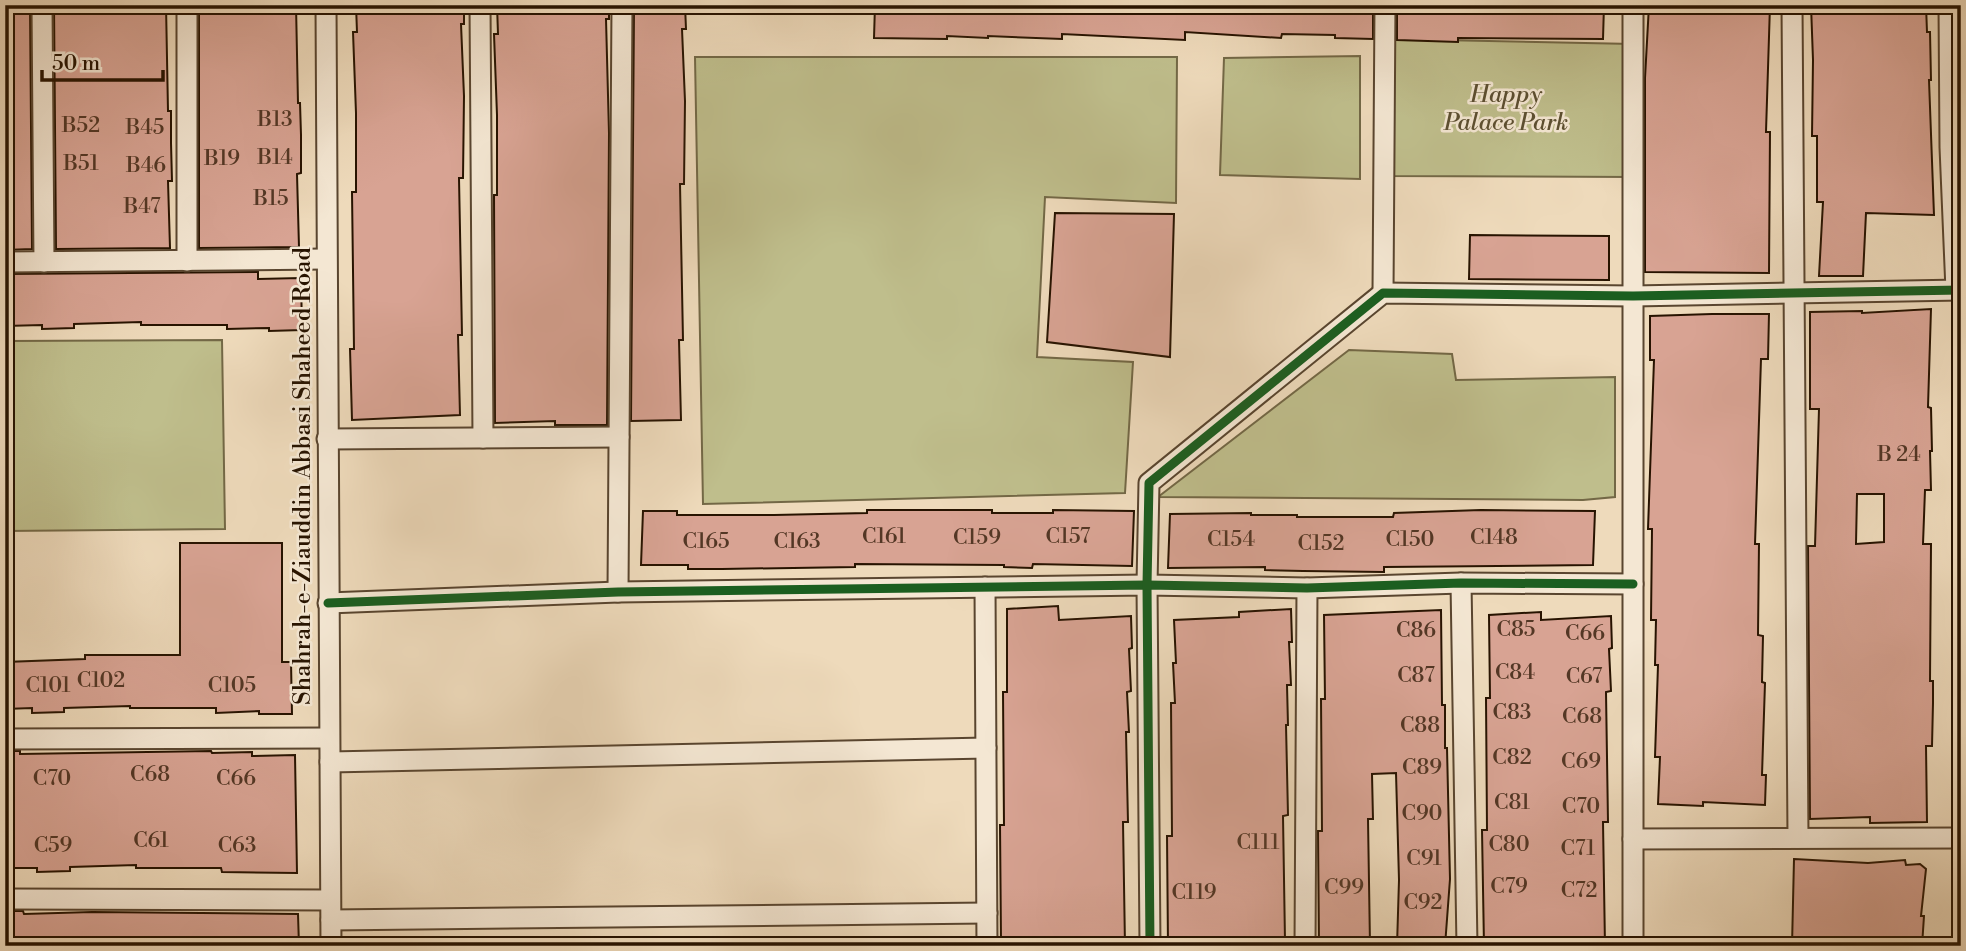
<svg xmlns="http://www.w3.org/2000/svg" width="1966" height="951" font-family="'Libre Bodoni',serif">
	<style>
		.green { fill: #bfbe8c; stroke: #736846; stroke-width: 2 }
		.building { fill: #d8a393; stroke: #271300; stroke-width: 2; fill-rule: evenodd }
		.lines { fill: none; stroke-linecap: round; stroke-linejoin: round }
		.minor-casing { stroke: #59452f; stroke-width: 23 }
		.minor { stroke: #f4e7d3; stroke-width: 19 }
		.cycleway-casing { stroke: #f4e7d3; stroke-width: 13 }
		.cycleway { stroke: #1b5e20; stroke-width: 9 }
		.labels { text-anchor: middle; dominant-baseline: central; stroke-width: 5; stroke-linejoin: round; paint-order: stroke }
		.number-label { font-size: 21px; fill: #533725 }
		.park-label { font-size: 24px; font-style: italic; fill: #5c4f31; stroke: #f4e7d3 }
		.street-label { font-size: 24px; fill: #271300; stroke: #f4e7d3 }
	</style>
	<rect width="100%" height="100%" fill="#eedabb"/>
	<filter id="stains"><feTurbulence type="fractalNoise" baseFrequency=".00286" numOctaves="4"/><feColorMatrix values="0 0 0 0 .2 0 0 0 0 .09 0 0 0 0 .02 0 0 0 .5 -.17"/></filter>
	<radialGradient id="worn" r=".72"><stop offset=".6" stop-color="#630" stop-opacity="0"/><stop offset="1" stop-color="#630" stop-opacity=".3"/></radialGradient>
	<!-- green -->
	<g class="green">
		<polygon points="1389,39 1633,44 1633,177 1384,176"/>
		<polygon points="1360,56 1360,179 1220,175 1224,58"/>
		<polygon points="1177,57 1176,203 1045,197 1037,357 1133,362 1125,493 703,504 695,57"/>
		<polygon points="222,340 225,529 5,531 5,341"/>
		<polygon points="1349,350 1452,354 1456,380 1615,377 1615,497 1583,500 1158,497"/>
	</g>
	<!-- building -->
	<g class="building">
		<polygon points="5,5 30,5 32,249 5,250"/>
		<polygon points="54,5 166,5 168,111 171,111 171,143 172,181 168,181 170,248 56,249"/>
		<polygon points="199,5 296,5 298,103 300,103 301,135 301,173 297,174 299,247 199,248"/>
		<polygon points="356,5 464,5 464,24 461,24 464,96 463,178 459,178 462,335 458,335 460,415 352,420 350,349 354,349 352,192 356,192 356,113 353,32 357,32"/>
		<polygon points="497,5 609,5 609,19 606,19 609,133 607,425 555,425 555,421 495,423 494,195 497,195 497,115 494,34 498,34"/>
		<polygon points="634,5 685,5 686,29 682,29 685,101 684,184 680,184 683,340 679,340 681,420 631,421"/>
		<polygon points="875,5 1373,5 1373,39 1335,38 1335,35 1282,34 1281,38 1185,32 1185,40 1062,34 1062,39 988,36 988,38 947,36 947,39 874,38"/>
		<polygon points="1397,5 1604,5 1603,39 1458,38 1458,42 1397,40"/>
		<polygon points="1649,5 1770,5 1766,132 1770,132 1769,273 1645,272 1645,78"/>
		<polygon points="1811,5 1926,5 1927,32 1930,32 1931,80 1929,80 1934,215 1866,213 1863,276 1819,276 1823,202 1817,202 1817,136 1812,136 1813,60"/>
		<polygon points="1055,213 1174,214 1170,357 1047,342"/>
		<polygon points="1470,235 1609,236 1609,280 1469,279"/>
		<polygon points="258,272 258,279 301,278 302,330 269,331 269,328 227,329 227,325 141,325 141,322 74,324 74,328 42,329 42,325 5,326 5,274"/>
		<path d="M1931,309L1928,407L1931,408L1932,451H1930L1931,490H1925L1923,544H1931L1930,681H1933V703L1932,746H1926L1927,822L1870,823V817L1810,819L1808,546H1815L1819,409H1810V312L1862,311V313ZM1857,494H1884V542L1856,544Z"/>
		<polygon points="1712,314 1769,314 1768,359 1761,359 1755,544 1759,544 1758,635 1763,636 1762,682 1765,683 1762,775 1766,775 1765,805 1703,802 1703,806 1658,804 1660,757 1655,757 1658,665 1655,665 1656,620 1651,620 1652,529 1648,529 1654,360 1650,360 1650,316"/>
		<polygon points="867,510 992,510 992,513 1053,513 1053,510 1134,511 1132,566 1033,564 1032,568 1004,567 1004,565 855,564 855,567 722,569 688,569 688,565 641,565 643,511 677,511 677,515 774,515 867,513"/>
		<polygon points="1481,510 1595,511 1593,565 1384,567 1384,572 1303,571 1265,570 1265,567 1168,568 1170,514 1251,513 1251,515 1297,515 1297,517 1393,517 1394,513"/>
		<polygon points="180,543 282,543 282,662 291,662 292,714 259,714 259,711 216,713 216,708 130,708 130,706 64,708 64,712 32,713 32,708 5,709 5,662 85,659 85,655 180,655"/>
		<polygon points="1058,606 1059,620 1131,616 1132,648 1129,649 1131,691 1127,692 1129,732 1126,732 1128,822 1123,822 1125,946 1073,946 1073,938 1001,942 1000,825 1004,825 1003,692 1007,692 1007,609"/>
		<polygon points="1291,609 1292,642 1289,642 1291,685 1287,685 1288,725 1286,725 1288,815 1283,816 1285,941 1220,946 1168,946 1167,836 1172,836 1171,703 1175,703 1173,663 1176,663 1174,620 1239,617 1239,612"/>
		<polygon points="1441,610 1442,705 1445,705 1445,748 1447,748 1450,879 1445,946 1397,946 1399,880 1396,773 1372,774 1373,819 1368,819 1370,945 1319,946 1318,831 1322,831 1321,699 1325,699 1324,615"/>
		<polygon points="1541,612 1541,620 1611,616 1612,648 1609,649 1611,691 1606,692 1608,822 1603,822 1605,946 1553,946 1553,943 1484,946 1482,830 1487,830 1486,698 1490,698 1489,615"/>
		<polygon points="5,751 20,751 20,754 211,751 212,753 252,752 252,756 295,755 297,873 222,872 221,868 136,868 136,865 70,867 70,871 37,872 37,868 5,868"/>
		<polygon points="1794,859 1868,863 1905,860 1906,865 1920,864 1926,869 1921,916 1924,916 1922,946 1792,946"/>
		<polygon points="5,911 23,911 24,914 92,912 298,914 299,946 5,946"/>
	</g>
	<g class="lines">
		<defs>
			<g id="minor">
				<polyline points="42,5 44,262"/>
				<polyline points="187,5 187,261"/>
				<polyline points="326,5 331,946"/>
				<polyline points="480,5 483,438"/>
				<polyline points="1792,5 1798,838"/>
				<polyline points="1949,5 1950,147 1956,290"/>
				<polyline points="5,262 326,259"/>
				<polyline points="1383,293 1385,5"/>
				<polyline points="327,439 619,437"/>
				<polyline points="1461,583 1467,946"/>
				<polyline points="985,587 987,946"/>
				<polyline points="618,592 622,5"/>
				<polyline points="328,603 618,592 1147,585 1307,588 1461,583 1633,584"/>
				<polyline points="5,739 329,738"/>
				<polyline points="330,762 986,748"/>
				<polyline points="1633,839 1961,838"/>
				<polyline points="5,899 330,900"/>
				<polyline points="331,920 987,913"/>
				<polyline points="1150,946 1147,585 1149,483 1383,293 1633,296 1961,290"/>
				<polyline points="1305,946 1307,588"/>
				<polyline points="1633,946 1633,5"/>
			</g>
		</defs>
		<!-- minor casing -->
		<use href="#minor" class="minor-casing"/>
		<!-- minor -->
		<use href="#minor" class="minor"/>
		<defs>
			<g id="cycleway">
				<polyline points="328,603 618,592 1147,585 1307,588 1461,583 1633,584"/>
				<polyline points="1150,946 1147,585 1149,483 1383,293 1633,296 1961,290"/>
			</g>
		</defs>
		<!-- cycleway casing -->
		<use href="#cycleway" class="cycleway-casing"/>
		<!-- cycleway -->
		<use href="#cycleway" class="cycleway"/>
	</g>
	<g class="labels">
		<!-- number labels -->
		<g class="number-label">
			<text x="275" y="120">B13</text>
			<text x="81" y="126">B52</text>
			<text x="145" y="128">B45</text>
			<text x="275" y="158">B14</text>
			<text x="222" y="159">B19</text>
			<text x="81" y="164">B51</text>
			<text x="146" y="166">B46</text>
			<text x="271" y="199">B15</text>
			<text x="142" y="207">B47</text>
			<text x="1899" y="455">B 24</text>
			<text x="884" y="537">C161</text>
			<text x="1068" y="537">C157</text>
			<text x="977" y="538">C159</text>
			<text x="1494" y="538">C148</text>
			<text x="1231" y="540">C154</text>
			<text x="1410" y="540">C150</text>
			<text x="706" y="542">C165</text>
			<text x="797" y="542">C163</text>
			<text x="1321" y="544">C152</text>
			<text x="1516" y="630">C85</text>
			<text x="1416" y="631">C86</text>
			<text x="1585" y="634">C66</text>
			<text x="1515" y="673">C84</text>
			<text x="1416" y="676">C87</text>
			<text x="1584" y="677">C67</text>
			<text x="101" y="681">C102</text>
			<text x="48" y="686">C101</text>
			<text x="232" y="686">C105</text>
			<text x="1512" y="713">C83</text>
			<text x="1582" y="717">C68</text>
			<text x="1420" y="726">C88</text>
			<text x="1512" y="758">C82</text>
			<text x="1581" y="762">C69</text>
			<text x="1422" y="768">C89</text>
			<text x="150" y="775">C68</text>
			<text x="52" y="779">C70</text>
			<text x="236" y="779">C66</text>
			<text x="1512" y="803">C81</text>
			<text x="1581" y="807">C70</text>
			<text x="1422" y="814">C90</text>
			<text x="151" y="841">C61</text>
			<text x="1258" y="843">C111</text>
			<text x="1509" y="845">C80</text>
			<text x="53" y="846">C59</text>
			<text x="237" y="846">C63</text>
			<text x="1578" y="849">C71</text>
			<text x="1424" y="859">C91</text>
			<text x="1509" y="887">C79</text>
			<text x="1344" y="888">C99</text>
			<text x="1579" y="891">C72</text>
			<text x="1194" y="893">C119</text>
			<text x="1423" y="903">C92</text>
		</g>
		<!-- park labels -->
		<g class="park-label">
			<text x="1506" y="95">Happy<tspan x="1506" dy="28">Palace Park</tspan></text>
		</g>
		<!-- street labels -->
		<g class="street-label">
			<text transform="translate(303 476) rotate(-90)">Shahrah-e-Ziauddin Abbasi Shaheed Road</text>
		</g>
	</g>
	<!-- margin -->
	<rect width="1966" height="951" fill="none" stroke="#eedabb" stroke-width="28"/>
	<rect x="7" y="7" width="1952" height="937" fill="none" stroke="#271300" stroke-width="3.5"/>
	<rect x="14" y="14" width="1938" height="923" fill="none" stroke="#271300" stroke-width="2"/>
	<!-- scale -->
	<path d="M42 70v10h121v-10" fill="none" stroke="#271300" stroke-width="3.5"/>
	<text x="52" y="70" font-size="21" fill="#271300" stroke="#f4e7d3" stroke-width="5" paint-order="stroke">50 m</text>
	<rect width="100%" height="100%" filter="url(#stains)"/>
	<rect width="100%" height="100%" fill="url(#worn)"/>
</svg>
